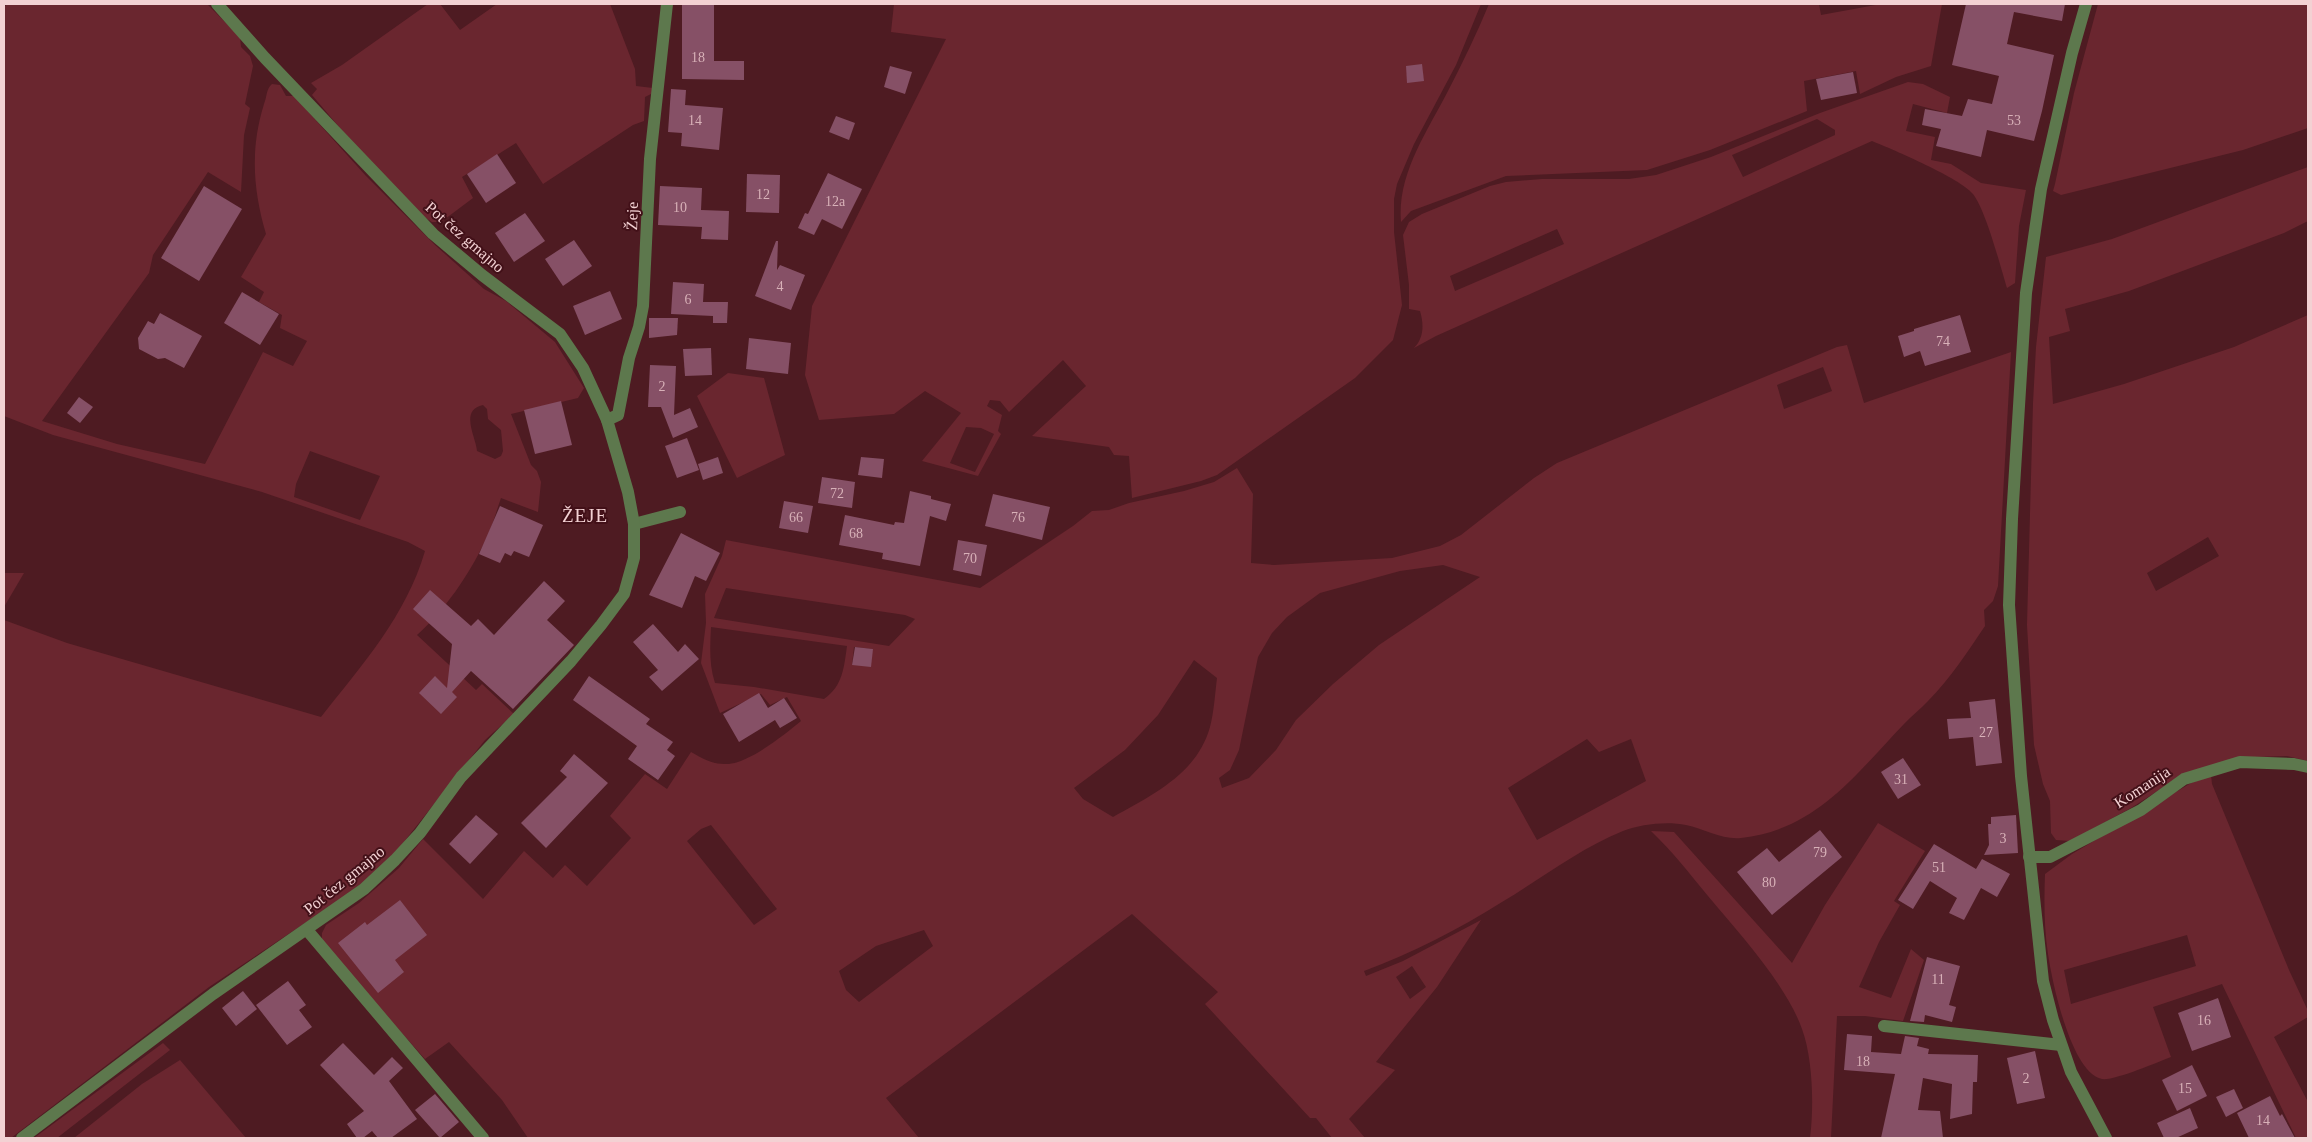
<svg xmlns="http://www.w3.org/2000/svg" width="2312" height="1142" font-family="Georgia,serif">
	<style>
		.green { fill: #6a262f; fill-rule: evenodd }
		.building { fill: #865066 }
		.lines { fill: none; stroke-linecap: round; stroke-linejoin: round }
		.minor { stroke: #5d784d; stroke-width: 12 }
		.labels { text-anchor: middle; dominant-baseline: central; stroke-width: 4; stroke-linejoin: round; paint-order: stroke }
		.number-label { font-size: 14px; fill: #d8b1b8 }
		.street-label { font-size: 16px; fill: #f3d1d3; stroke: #421018 }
		.quarter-label { font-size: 19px; letter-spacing: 1px; fill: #f3d1d3; stroke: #421018 }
	</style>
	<rect width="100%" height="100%" fill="#4e1b22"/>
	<!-- green -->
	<g class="green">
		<path d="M7,4H207L240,37L241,47L250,56L253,66L245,104L250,108L244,135L241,192L208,172L153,255L149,273L42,421L117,444L205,464L263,352L293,366L307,341L280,328L282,315L259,302L264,292L241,277L266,234C253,190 250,149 264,104C267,97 266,89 272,84L280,85L286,96H294L366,176L435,245L484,289L506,301L555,342L584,388L578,398L511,414L531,465L537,471L541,482L538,512L501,498C496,512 492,528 485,541C469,575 445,610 417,635L476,690L482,684L514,714L485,740L391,858L362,885L209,987L11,1138H4V620L67,643L321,717C362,665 406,616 425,551L408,542L262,492L53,435L4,416V7ZM483,405L487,409L488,419L501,430L503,451L501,456L495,459L477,451C476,437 459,410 483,405ZM310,451L380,476L360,520L294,497L296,484Z"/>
		<polygon points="428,4 440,4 460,30 497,4 610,4 635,69 636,86 653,88 653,93 645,97 644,121 633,125 543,184 516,143 462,177 473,198 441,222 432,222 424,217 351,141 312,95 317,89 311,83 342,65"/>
		<path d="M894,4H1481L1456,65L1414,144L1397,184L1394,199V232L1402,305L1393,340L1355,378L1217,475L1201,481L1132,498L1129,456L1114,455L1109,447L1032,436L1086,386L1063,360L1009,412L1000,401L990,400L987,406L1002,415L998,431L1001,434L978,476L922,461L961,413L925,391L894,414L819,420L805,375L812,306L946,39L891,32ZM966,427L981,428L994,434L975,472L950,463Z"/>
		<path d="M1489,4H1819L1821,15L1881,4H1942L1931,66L1896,77L1860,94L1856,71L1804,81L1807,111L1710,150L1647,170L1506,176L1411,211L1401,222C1397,174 1427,132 1448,91C1463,62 1477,33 1489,4Z"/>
		<polygon points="2098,4 2308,4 2308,128 2243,150 2061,195 2053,191 2055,184 2074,93"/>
		<path d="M1908,82L1923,84L1950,97L1947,113L1913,104L1906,131L1935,137L1931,160L1951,164L1981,183L2026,190L2019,226L2015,283L2007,288C2000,265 1986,211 1973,194C1960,178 1894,150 1872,141L1436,336L1414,348C1424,338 1424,324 1420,311L1409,309V285L1403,235L1409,222L1422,214L1490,186L1506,182L1542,179H1629L1656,175L1711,157L1820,113ZM1817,119L1835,130V135L1743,177L1732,155ZM1557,229L1564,244L1455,291L1450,276Z"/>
		<path d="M2308,167V221L2284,233L2129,291L2065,309L2070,331L2049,337L2053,404L2124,384L2234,347L2308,315V761L2287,756L2255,757L2173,781L2131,808L2070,841L2056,840L2051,833L2050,801L2043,784L2034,745L2027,625L2033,403L2036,347L2046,257L2112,239ZM2208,537L2219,556L2156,591L2147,573Z"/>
		<path d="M1847,345L1864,403L2011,352L1998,586L1993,601L1984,610L1985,626C1968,651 1950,679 1928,701C1921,709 1911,716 1904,724C1855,775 1816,830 1741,838C1723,840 1704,829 1686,825C1667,821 1641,824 1623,831C1579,849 1542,878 1502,902C1459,929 1412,953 1364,971L1366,976L1403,961L1481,920L1437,987L1376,1062L1395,1070L1349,1119L1365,1138H1332L1316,1118H1310L1205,1004L1218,992L1132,914L886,1098L919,1138H528L502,1100L449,1042L425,1059L343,967L322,940V933L326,925L359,903L399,868L423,839L483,899L524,851L553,878L565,865L587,886L631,838L610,816L645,774L667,789L691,752C702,758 711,764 724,764C746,766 784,735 801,721L787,697L770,705L761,694L720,713L701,663L706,623L705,594L722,556L726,540L980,588L1073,526L1092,511L1109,510L1129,503L1184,491L1214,482L1237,468L1253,494L1251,563L1274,565L1392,558L1440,546L1461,535L1534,478L1557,463L1837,347ZM1823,367L1832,391L1784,409L1777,385ZM1443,565L1480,577L1379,645L1333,684L1296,720L1276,750L1249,778L1222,788L1219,778L1230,770L1239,750L1258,657L1272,633L1287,617L1320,593L1400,571ZM726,588L905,615L915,619L889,646L714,618ZM711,627L847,646C844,667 843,686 824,699L754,687L715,683C709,665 710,646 711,627ZM854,647H855L873,649L852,665ZM1194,660L1217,678C1215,694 1214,712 1210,727C1197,774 1152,795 1113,817L1083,799L1074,788L1125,750L1158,715ZM1587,739L1599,752L1631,739L1646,781L1537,840L1508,788ZM711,825L777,909L754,925L687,841L701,829ZM924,930L933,946L859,1002L846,990L839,971L876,946ZM1412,966L1426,987L1410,999L1396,977Z"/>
		<polygon points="728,373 764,378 785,455 737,478 697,396"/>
		<polygon points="4,573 24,573 4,607"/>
		<path d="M2211,775L2212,784L2289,970L2308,1011V1017L2274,1037L2308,1102V1138H2296L2222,984L2153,1007L2171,1057C2158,1062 2114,1081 2102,1079C2071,1073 2052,981 2048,954C2044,928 2044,900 2045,874L2072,854L2191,783ZM2187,935L2196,966L2071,1004L2064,970Z"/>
		<path d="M1878,823L1925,851L1894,901L1900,905L1879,942L1859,987L1891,998L1911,949L1924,960L1903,1021L1865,1016H1837L1831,1138H1810C1814,1107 1813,1059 1802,1029C1786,984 1739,933 1708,896C1690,874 1672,851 1651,831L1674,832L1792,963L1825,905Z"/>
		<polygon points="163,1043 170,1050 57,1138 34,1138"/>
		<polygon points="180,1060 246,1138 74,1138 142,1084"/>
	</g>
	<!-- building -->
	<g class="building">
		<polygon points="682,4 714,4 714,61 744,61 744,80 682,79"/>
		<polygon points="1966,4 2065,4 2062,21 2014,12 2007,44 2054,55 2042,111 2034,141 1987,130 1981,157 1936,146 1941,129 1922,125 1925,109 1962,116 1968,99 1992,104 1999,76 1952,65"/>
		<polygon points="1422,64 1424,81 1407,83 1406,66"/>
		<polygon points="890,66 912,72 905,94 884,87"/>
		<polygon points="1853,72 1857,93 1821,100 1816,79"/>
		<polygon points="671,89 686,90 685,105 723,108 719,150 681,146 682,133 668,132"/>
		<polygon points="836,116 855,123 849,140 829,132"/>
		<polygon points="497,154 516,183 486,203 467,174"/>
		<polygon points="828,173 862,189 842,229 822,219 814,235 798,228 805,213 808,214"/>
		<polygon points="747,174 780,175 779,213 746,212"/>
		<polygon points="204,186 242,209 199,281 161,258"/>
		<polygon points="660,186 702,188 701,210 729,211 728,240 701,239 702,227 658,225"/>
		<polygon points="525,213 545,241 514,262 495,233"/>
		<polygon points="574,240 592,266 563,286 545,259"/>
		<polygon points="776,241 778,241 777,270 780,265 805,275 791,310 755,296"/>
		<polygon points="673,282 704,284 703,302 728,302 727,323 713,323 713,316 671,314"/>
		<polygon points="610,291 622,319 585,335 573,306"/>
		<polygon points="242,292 279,314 260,345 224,323"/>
		<polygon points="160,313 202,336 184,368 165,358 158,359 139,349 138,338 148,321 154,324"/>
		<polygon points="1960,315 1971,352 1925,366 1920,351 1904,357 1898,336 1914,331 1914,329"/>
		<polygon points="649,318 678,318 677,335 649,338"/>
		<polygon points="749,338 791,343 788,374 746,369"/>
		<polygon points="711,348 712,375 685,376 683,349"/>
		<polygon points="650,365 676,366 674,415 690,408 698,427 673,438 661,407 648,407"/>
		<polygon points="79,397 93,407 80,423 67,413"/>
		<polygon points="561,401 572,445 535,454 524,410"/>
		<polygon points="687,438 699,470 677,478 665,446"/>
		<polygon points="718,457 723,473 703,480 698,464"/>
		<polygon points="861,457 884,459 882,478 858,475"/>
		<polygon points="822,477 855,482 852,508 818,503"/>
		<polygon points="910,491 931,496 931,499 951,504 946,521 930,516 920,566 882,559 883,553 839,545 845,515 894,525 895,522 904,523"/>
		<polygon points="993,494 1050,507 1042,540 985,526"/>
		<polygon points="784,501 813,506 808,533 779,528"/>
		<polygon points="500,506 543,525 529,557 514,551 511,556 505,553 500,563 479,554"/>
		<polygon points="681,533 720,553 706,581 695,576 682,608 649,595"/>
		<polygon points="958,540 987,545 981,576 953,570"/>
		<polygon points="544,581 565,601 547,620 574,645 513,709 471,671 452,692 457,697 441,714 419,693 435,676 447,688 452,644 413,609 430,590 471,626 478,619 494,635"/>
		<polygon points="653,624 678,652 685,644 699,659 662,691 649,677 658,670 633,642"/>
		<polygon points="855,647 873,649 871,667 852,665"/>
		<polygon points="589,676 650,719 646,724 673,742 667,750 675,756 658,780 628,759 637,746 573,700"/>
		<polygon points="759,693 768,708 784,698 797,718 780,728 775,720 739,742 723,714"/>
		<polygon points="1995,699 2002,763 1976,766 1973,737 1949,739 1947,719 1971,718 1969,702"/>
		<polygon points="574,754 608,783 546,848 521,823 567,777 560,771"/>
		<polygon points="1903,758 1921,785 1898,799 1881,772"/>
		<polygon points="476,815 498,834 470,864 449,844"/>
		<polygon points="2016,815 2018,853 1984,855 1989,845 1988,824 1991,824 1991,817"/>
		<polygon points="1820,830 1842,857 1772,915 1737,872 1767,848 1779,862"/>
		<polygon points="1934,844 1976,869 1982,859 2010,874 1997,897 1981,888 1964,920 1949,913 1957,898 1930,881 1913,909 1898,900"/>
		<polygon points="400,900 427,935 395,960 404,972 378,993 338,943 365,922 367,925"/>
		<polygon points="1927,957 1960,966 1949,1005 1956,1007 1952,1022 1925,1015 1924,1022 1910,1021"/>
		<polygon points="288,981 306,1005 299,1010 312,1027 287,1045 256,1005"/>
		<polygon points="243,991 257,1009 236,1026 222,1008"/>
		<polygon points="2218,998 2231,1037 2192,1051 2178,1013"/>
		<polygon points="1847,1034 1872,1036 1871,1052 1901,1054 1905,1036 1919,1038 1917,1046 1929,1049 1928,1054 1978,1055 1977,1082 1973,1082 1972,1114 1950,1119 1952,1084 1923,1078 1918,1110 1940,1111 1943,1138 1881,1138 1895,1074 1844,1070"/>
		<polygon points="343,1043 374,1075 392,1057 403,1068 389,1081 417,1119 391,1138 378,1138 372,1131 363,1138 357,1138 347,1124 364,1111 320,1065"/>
		<polygon points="2035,1051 2045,1098 2017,1104 2007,1058"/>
		<polygon points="2192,1065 2207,1096 2177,1111 2162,1080"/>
		<polygon points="2234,1089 2243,1108 2226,1117 2216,1097"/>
		<polygon points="435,1094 459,1122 440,1138 415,1110"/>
		<polygon points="2270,1096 2280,1116 2282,1114 2295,1138 2249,1138 2237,1113"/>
		<polygon points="2190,1108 2198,1128 2176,1138 2164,1138 2157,1123"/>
	</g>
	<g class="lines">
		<!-- minor -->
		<g class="minor">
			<polyline points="2086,4 2072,53 2041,189 2026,293 2012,519 2009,605 2021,776 2043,981 2053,1020 2071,1072 2106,1138"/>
			<polyline points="607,420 618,415 629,358 639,327 643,306 650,159 667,4"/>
			<polyline points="634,524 680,512"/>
			<polyline points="2029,857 2050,857 2141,810 2184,779 2240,762 2294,764 2308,767"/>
			<polyline points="307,930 483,1138"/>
			<polyline points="1884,1026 2061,1045"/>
			<polyline points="22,1138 213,994 364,889 395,860 420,833 461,777 571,661 601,625 624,594 634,558 634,524 628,492 607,420 583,368 560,334 482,275 433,234 265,58 217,4"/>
		</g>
	</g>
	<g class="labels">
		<!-- number labels -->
		<g class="number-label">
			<text x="698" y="57">18</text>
			<text x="695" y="120">14</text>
			<text x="2014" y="120">53</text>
			<text x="763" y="194">12</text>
			<text x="835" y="201">12a</text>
			<text x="680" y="207">10</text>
			<text x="780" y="286">4</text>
			<text x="688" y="299">6</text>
			<text x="1943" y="341">74</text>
			<text x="662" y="386">2</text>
			<text x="837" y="493">72</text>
			<text x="796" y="517">66</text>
			<text x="1018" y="517">76</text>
			<text x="856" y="533">68</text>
			<text x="970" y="558">70</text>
			<text x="1986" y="732">27</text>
			<text x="1901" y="779">31</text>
			<text x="2003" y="838">3</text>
			<text x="1820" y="852">79</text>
			<text x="1939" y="867">51</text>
			<text x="1769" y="882">80</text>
			<text x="1938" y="979">11</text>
			<text x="2204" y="1020">16</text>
			<text x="1863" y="1061">18</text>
			<text x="2026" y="1078">2</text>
			<text x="2185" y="1088">15</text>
			<text x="2263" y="1120">14</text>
		</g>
		<!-- street labels -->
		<g class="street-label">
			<text transform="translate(632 216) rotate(-88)">Žeje</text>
			<text transform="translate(465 237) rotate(41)">Pot čez gmajno</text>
			<text transform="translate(2142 787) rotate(-33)">Komanija</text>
			<text transform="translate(344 880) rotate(-39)">Pot čez gmajno</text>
		</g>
		<!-- quarter labels -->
		<g class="quarter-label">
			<text x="585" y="515">ŽEJE</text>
		</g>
	</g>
	<!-- border -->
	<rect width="2312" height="1142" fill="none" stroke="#f3d1d3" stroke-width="10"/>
</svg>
